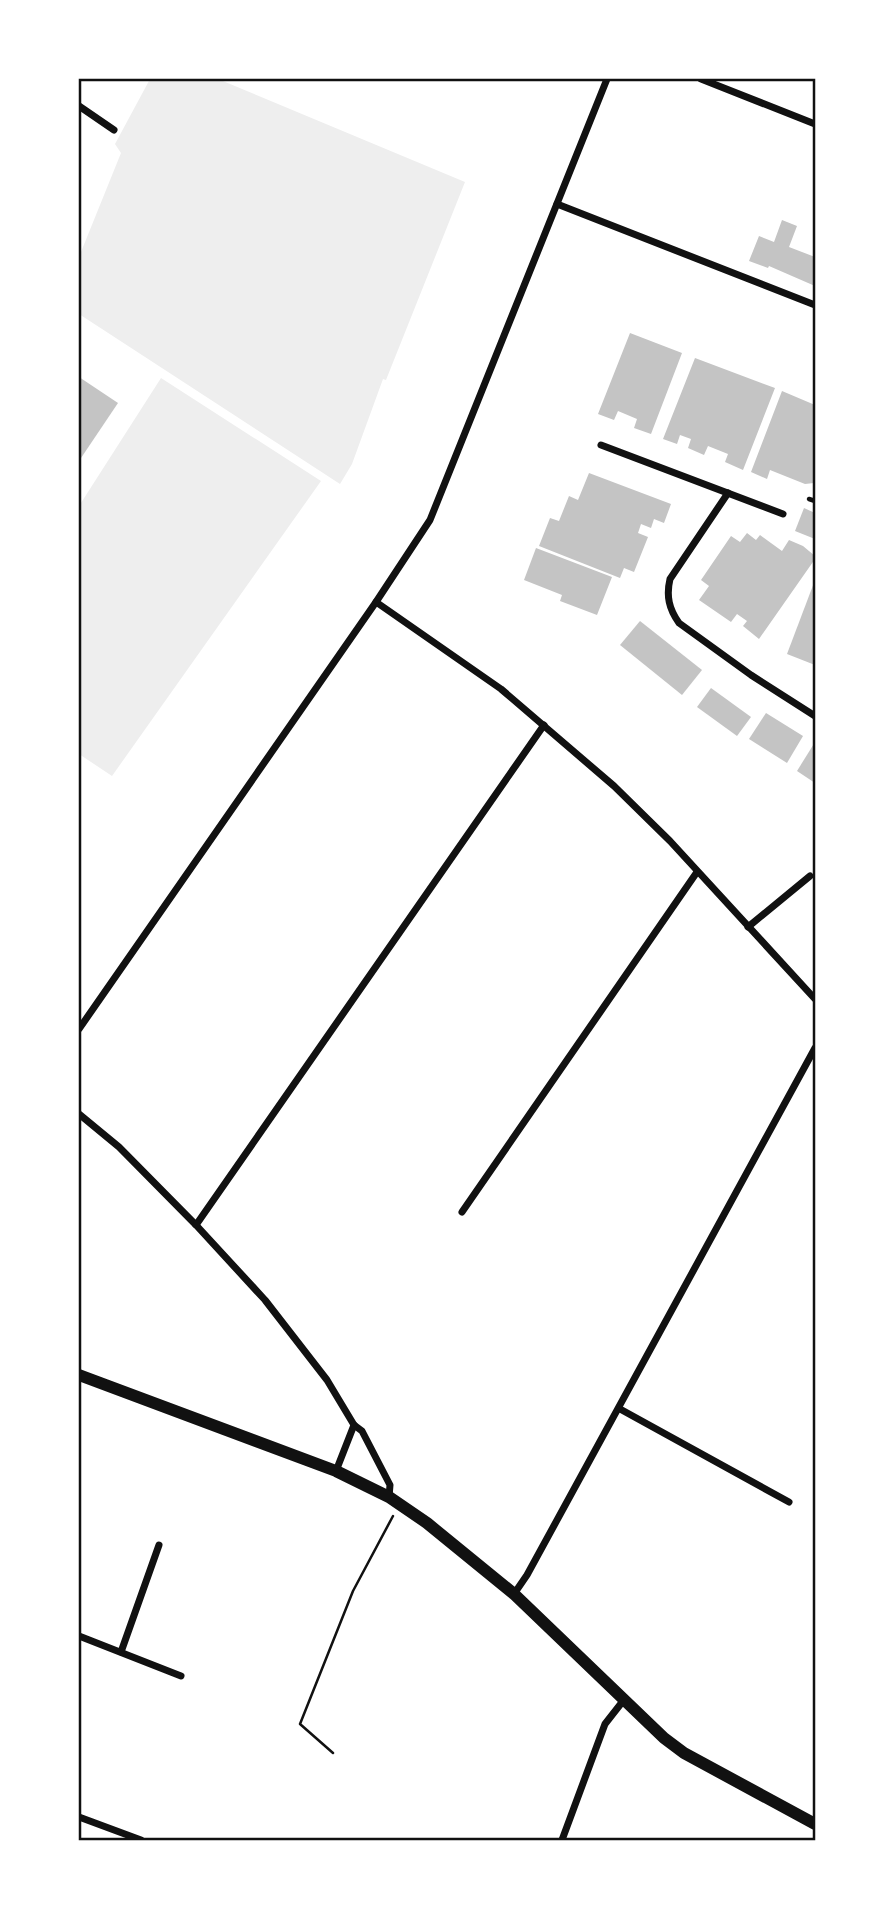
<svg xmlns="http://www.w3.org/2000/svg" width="894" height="1919" font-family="Jost,sans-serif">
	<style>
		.green { fill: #eee }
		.building { fill: #c4c4c4 }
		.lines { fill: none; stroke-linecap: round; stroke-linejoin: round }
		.path { stroke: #111; stroke-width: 2.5 }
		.service { stroke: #111; stroke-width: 4.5 }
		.minor { stroke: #111; stroke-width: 7 }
		.tertiary { stroke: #111; stroke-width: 12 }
		.neatline { fill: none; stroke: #111; stroke-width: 2.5 }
	</style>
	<rect width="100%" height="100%" fill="#fff"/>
	<!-- green -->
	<g class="green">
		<polygon points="150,79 218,79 465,182 386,380 383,379 352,464 340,484 79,314 79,251 81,252 121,153 115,144"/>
		<polygon points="161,378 321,481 112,776 79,754 79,506"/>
	</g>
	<!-- building -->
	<g class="building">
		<polygon points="782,220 797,226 789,247 815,257 815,286 769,266 768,268 749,261 759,236 774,242"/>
		<polygon points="630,333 682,353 651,434 634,428 637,419 618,411 614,420 598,414"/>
		<polygon points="695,358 775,388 743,470 725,462 728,454 708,446 704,455 688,448 691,439 680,435 677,444 663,439"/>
		<polygon points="79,377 118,403 79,461"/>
		<polygon points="782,391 815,405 814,483 805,484 770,470 767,479 751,472"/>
		<polygon points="589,473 671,504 664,523 654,519 651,528 641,524 638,533 648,537 634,572 624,568 620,578 539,546 550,518 559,521 569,496 578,500"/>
		<polygon points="804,508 815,513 815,539 795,531"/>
		<polygon points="747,533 756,540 760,535 782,551 789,540 803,546 815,556 815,559 759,639 743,626 747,621 737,614 731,622 699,600 709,586 701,580 731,536 740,542"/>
		<polygon points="536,548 612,577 597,615 560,601 562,595 524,580"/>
		<polygon points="815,580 815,665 787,654"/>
		<polygon points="640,621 702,670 682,695 620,645"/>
		<polygon points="711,688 751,717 737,736 697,707"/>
		<polygon points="766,713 803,736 787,763 749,739"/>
		<polygon points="815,742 815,783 797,771"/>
	</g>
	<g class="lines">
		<!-- path -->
		<polyline class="path" points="333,1753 300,1724 353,1591 393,1516"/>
		<!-- service -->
		<polyline class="service" points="809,499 815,501"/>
		<!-- minor -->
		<g class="minor">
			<polyline points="701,79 815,124"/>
			<polyline points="79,106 114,130"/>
			<polyline points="557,204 815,305"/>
			<polyline points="601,445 783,514"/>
			<path d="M728,493L670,579C666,596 669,609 679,623L751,675L815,716"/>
			<polyline points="376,602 501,689 614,786 670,841 815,999"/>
			<polyline points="748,927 810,876"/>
			<polyline points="79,1029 376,602 430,520 607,79"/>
			<polyline points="79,1114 119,1147 196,1225 265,1300 327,1380 354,1425 362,1431 390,1485 389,1497"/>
			<polyline points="462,1212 697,872"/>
			<polyline points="196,1225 544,725"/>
			<polyline points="620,1409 789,1502"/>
			<polyline points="336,1471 354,1425"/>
			<polyline points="514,1594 527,1575 815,1048"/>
			<polyline points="79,1636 181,1676"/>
			<polyline points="121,1652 159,1545"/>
			<polyline points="79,1817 141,1840"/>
			<polyline points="562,1840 605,1724 623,1701"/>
		</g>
		<!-- tertiary -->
		<polyline class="tertiary" points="79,1375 336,1471 389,1497 427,1523 514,1594 664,1738 684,1753 815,1824"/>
	</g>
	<!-- border -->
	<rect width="894" height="1919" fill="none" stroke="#ffffff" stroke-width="161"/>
	<rect x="80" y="80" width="734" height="1759" class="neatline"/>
</svg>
